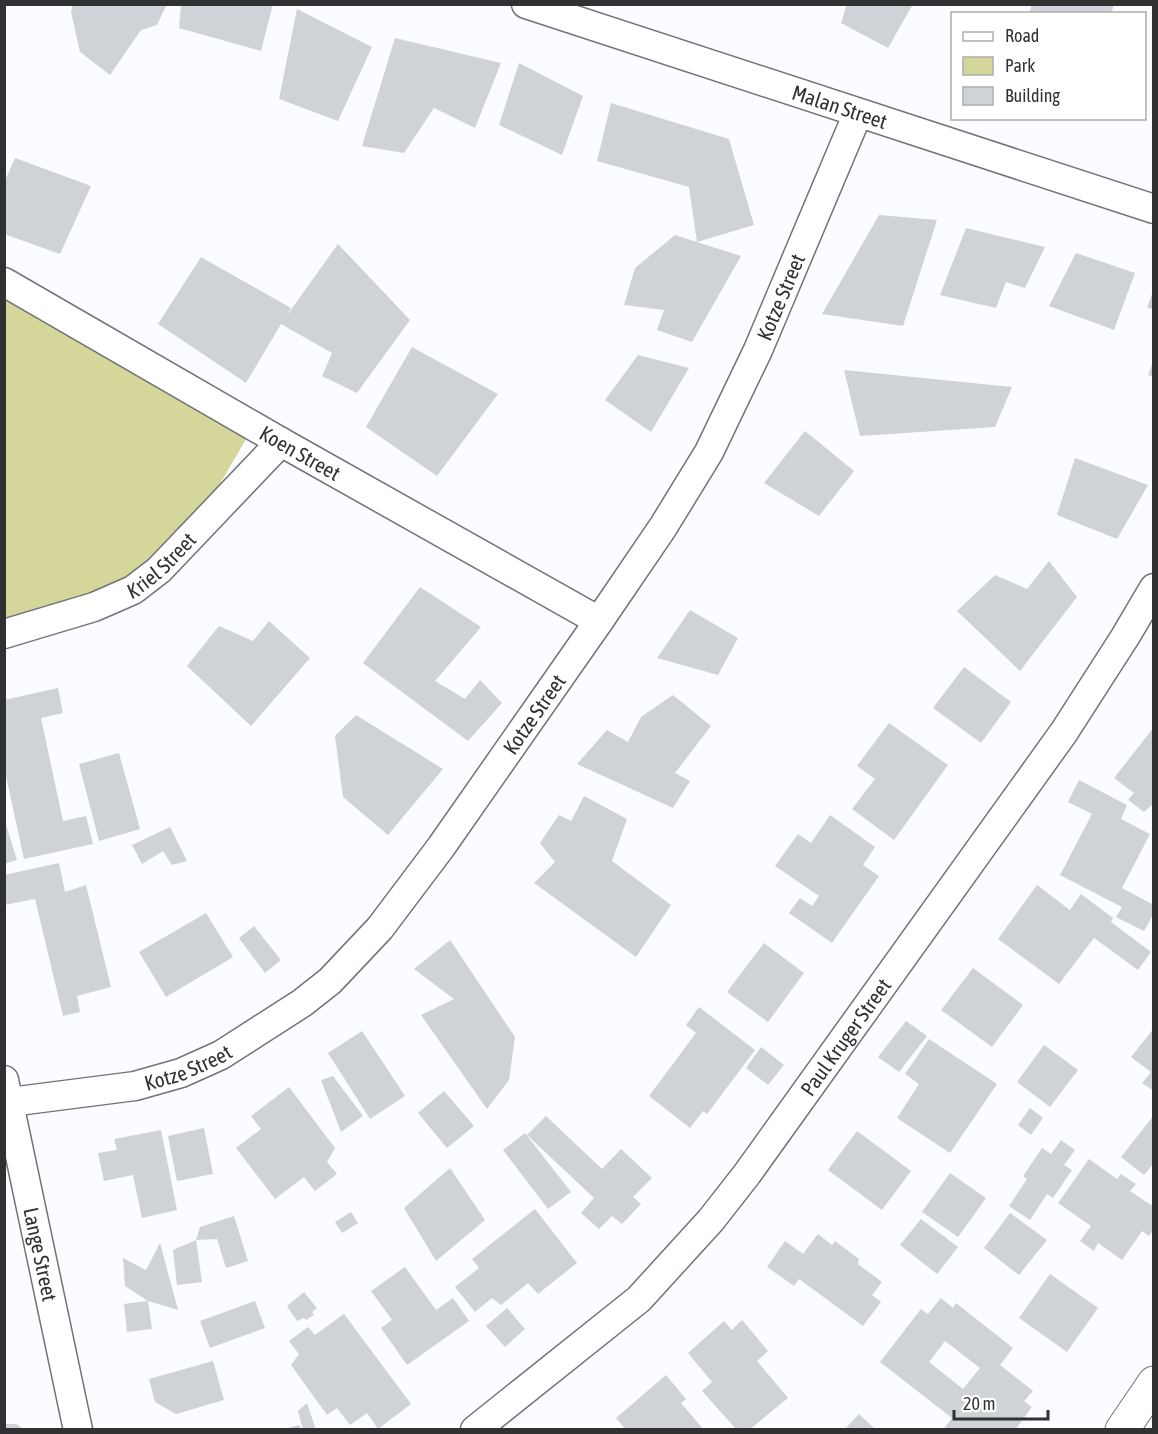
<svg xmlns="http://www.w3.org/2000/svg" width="1158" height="1434" font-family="'Asap Condensed',sans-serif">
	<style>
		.green { fill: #d4d69a }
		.building { fill: #cfd2d7; fill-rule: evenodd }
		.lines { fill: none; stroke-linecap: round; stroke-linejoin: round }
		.street-casing { stroke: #707377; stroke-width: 31 }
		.secondary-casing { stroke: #707377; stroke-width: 35 }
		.street { stroke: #fff; stroke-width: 28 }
		.secondary { stroke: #fff; stroke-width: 33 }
		.labels { text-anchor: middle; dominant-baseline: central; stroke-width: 4.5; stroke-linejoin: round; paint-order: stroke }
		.street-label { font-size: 21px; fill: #303133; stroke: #fff }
	</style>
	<rect width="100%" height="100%" fill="#fafcff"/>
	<!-- green -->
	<polygon class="green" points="4,282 256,422 172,566 4,633"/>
	<!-- building -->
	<g class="building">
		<polygon points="73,4 167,4 157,25 141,30 110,75 80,52 71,12"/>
		<polygon points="181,4 273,4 261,51 179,28"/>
		<polygon points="847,4 913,4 888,48 841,23"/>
		<polygon points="1032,4 1114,4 1111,14 1029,14"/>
		<polygon points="297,9 372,47 338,121 279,99"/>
		<polygon points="395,38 501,63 475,128 434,108 404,153 362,146"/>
		<polygon points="519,63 583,96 562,155 499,125"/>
		<polygon points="611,103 729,139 754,225 697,242 689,187 597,161"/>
		<polygon points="15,158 91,186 60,254 4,234 4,183"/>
		<polygon points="879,215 937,220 903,326 822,314"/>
		<polygon points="966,228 1045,247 1025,288 1006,282 996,308 940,295"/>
		<polygon points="675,235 741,256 692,342 657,330 664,310 624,305 635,268"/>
		<polygon points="338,244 410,320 357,393 322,376 332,353 281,324 246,383 158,324 201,257 291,308 285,318"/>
		<polygon points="1076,253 1135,273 1114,330 1049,306"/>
		<polygon points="1153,291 1154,291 1154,309 1147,308"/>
		<polygon points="412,347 498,394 437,476 366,427"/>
		<polygon points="638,355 689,368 651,432 605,400"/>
		<polygon points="1154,359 1154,377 1148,375"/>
		<polygon points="844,370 1012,387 995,427 860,436"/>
		<polygon points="805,431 854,471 819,516 764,483"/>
		<polygon points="1075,458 1148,485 1117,539 1057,515"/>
		<polygon points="1049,561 1077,597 1020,671 957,611 995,575 1027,589"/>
		<polygon points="420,587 481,627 435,681 465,699 480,680 502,703 468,741 363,663"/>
		<polygon points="690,610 738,638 718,675 657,658"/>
		<polygon points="269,621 310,658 251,726 187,666 219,626 253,641"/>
		<polygon points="964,667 1011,702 981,743 933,708"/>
		<polygon points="58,688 63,713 41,718 63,821 86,816 93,844 24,859 4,767 4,700"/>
		<polygon points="673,695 711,726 675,773 690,781 673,808 577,764 607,730 628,742 641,717"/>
		<polygon points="356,715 443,769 388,835 343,797 335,736"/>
		<polygon points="889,723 948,765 894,840 852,809 875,779 857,766"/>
		<polygon points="1154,727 1154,803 1144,812 1128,800 1134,793 1114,778"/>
		<polygon points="119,753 140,829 99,841 79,764"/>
		<polygon points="1079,780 1127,805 1121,819 1150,834 1122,888 1154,905 1154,913 1144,931 1116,917 1122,907 1060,875 1092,814 1068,802"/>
		<polygon points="584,796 627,819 612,861 671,905 636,957 534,883 555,862 540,843 559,815 571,821"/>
		<polygon points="830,815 875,847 863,865 879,876 832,943 789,913 800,898 812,906 819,896 775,866 798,834 811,843"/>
		<polygon points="4,818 17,860 4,864"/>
		<polygon points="170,827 187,861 172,865 163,851 142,864 132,845"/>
		<polygon points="59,863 65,892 86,885 111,987 77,996 80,1012 63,1016 35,899 4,905 4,875"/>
		<polygon points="1037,885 1070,910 1081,894 1113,918 1111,922 1151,952 1138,970 1094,938 1059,984 998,939"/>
		<polygon points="206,913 233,957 166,997 139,952"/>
		<polygon points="254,926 281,960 265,973 239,938"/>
		<polygon points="450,940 515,1037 509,1080 487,1109 421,1015 454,999 414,969"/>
		<polygon points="764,943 804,973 768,1022 727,992"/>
		<polygon points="973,968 1023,1005 992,1047 941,1010"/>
		<polygon points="699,1007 755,1050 707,1114 703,1111 690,1128 649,1096 696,1033 686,1025"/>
		<polygon points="906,1021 927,1036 899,1072 878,1057"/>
		<polygon points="1154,1028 1154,1091 1142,1083 1151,1072 1131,1057"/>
		<polygon points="362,1031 405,1096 370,1119 328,1053"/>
		<polygon points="929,1039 997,1084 950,1153 897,1118 919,1084 905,1074"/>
		<polygon points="1044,1045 1078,1070 1050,1107 1017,1082"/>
		<polygon points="761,1047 784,1065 768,1085 746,1068"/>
		<polygon points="333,1076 363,1116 341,1132 321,1080"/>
		<polygon points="289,1087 335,1148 327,1162 337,1174 315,1191 304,1177 275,1199 236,1148 261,1129 251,1116"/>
		<polygon points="444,1091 474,1126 447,1148 418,1113"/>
		<polygon points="1030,1108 1043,1118 1031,1135 1018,1125"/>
		<polygon points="1154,1115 1154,1163 1144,1175 1121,1157"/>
		<polygon points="546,1116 602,1169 621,1149 652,1178 633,1197 641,1204 622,1224 612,1216 599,1229 581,1213 594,1198 527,1135"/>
		<polygon points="204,1128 213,1174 177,1181 168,1136"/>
		<polygon points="161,1130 177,1210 142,1218 133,1175 104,1181 98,1153 117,1150 114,1139"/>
		<polygon points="857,1131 911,1171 882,1210 828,1170"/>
		<polygon points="525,1133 571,1192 548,1209 503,1150"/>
		<polygon points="1061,1140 1075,1150 1064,1165 1072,1170 1053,1198 1047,1194 1030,1220 1009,1206 1027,1179 1023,1176 1042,1148 1051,1154"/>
		<polygon points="1089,1159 1117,1179 1121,1174 1136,1184 1130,1191 1154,1207 1154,1229 1149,1236 1142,1231 1122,1260 1098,1243 1094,1251 1080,1241 1091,1226 1058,1203"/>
		<polygon points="450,1168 485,1220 436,1261 404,1208"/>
		<polygon points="950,1173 986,1198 958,1237 922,1212"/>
		<polygon points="535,1209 577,1263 538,1294 528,1283 501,1305 492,1298 475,1312 455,1287 479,1268 472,1259"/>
		<polygon points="351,1212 358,1223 342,1233 335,1222"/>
		<polygon points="1010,1213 1047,1240 1019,1275 984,1248"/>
		<polygon points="234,1216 248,1261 226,1268 217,1239 196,1240 200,1227"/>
		<polygon points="921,1219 958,1247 937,1274 900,1245"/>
		<polygon points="818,1234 832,1245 835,1241 859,1259 858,1264 882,1282 872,1295 881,1302 863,1326 799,1279 794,1286 767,1267 785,1241 803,1254"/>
		<polygon points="196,1240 202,1282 177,1285 173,1250"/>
		<polygon points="160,1243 178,1310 148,1301 152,1329 127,1332 124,1304 148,1301 125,1286 123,1258 146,1270"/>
		<polygon points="405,1267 436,1310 453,1298 469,1321 407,1365 381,1328 392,1320 371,1291"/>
		<polygon points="1050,1274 1098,1308 1067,1352 1019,1318"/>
		<polygon points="304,1292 317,1308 312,1312 314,1315 306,1320 304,1318 297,1321 287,1306"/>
		<path d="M941,1298L953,1308L956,1303L1013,1348L1000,1365L1033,1391L1024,1401L1032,1407L1015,1430H943L952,1418L880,1362L921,1309L928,1314ZM945,1341L980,1368L963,1389L929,1362Z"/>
		<polygon points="255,1301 265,1328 210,1348 200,1321"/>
		<polygon points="507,1308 525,1329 505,1347 486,1326"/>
		<polygon points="344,1314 411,1404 378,1429 367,1413 350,1425 337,1408 327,1415 291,1365 299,1354 289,1341 308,1327 315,1335"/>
		<polygon points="742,1320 768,1351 757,1361 788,1398 749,1430 737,1430 702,1391 712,1382 688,1353 724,1321 732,1330"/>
		<polygon points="213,1361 224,1400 176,1414 155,1402 149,1379"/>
		<polygon points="666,1375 686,1399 681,1403 704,1430 626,1430 616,1418"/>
		<polygon points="307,1403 316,1430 303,1430 298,1411"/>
		<polygon points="859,1414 876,1430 844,1430"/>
		<polygon points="4,1424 17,1424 24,1430 4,1430"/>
		<polygon points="299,1425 302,1430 285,1430 285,1429"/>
	</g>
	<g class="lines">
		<defs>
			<g id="street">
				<path id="s1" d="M526,4L1154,209"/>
				<path id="s2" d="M4,282L281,442L599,621"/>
				<path id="s3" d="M4,634L94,607L133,590L159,570L281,442"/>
				<path id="s4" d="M4,1080L78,1430"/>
				<path id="s5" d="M10,1102L135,1086L181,1073L221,1055L302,1003L330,981L380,928L441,847L599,621L663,527L709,452L758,350L858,113"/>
				<path id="s6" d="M475,1430L639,1299L711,1220L747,1174L1064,732L1125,637L1154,588"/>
			</g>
			<polyline id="secondary" points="1122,1430 1154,1383"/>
		</defs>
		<!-- street casing -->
		<use href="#street" class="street-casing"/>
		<!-- secondary casing -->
		<use href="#secondary" class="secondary-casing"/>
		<!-- street -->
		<use href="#street" class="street"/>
		<!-- secondary -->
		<use href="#secondary" class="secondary"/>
	</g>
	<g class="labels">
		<!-- street labels -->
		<g class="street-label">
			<text stroke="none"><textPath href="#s1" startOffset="330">Malan Street</textPath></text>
			<text stroke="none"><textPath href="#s5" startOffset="1172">Kotze Street</textPath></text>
			<text stroke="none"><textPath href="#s2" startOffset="342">Koen Street</textPath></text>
			<text stroke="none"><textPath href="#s3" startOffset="174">Kriel Street</textPath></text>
			<text stroke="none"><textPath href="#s5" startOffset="686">Kotze Street</textPath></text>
			<text stroke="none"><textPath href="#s6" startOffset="544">Paul Kruger Street</textPath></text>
			<text stroke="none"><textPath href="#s5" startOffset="182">Kotze Street</textPath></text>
			<text stroke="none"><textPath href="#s4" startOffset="178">Lange Street</textPath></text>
		</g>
	</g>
	<!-- border -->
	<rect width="1158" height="1434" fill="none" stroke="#303133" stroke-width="12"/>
	<!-- legend -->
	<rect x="951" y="12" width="195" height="108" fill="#ffffff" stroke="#acadad" stroke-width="1.5"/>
	<rect x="963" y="32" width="30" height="9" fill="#ffffff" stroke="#acadad" stroke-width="1.5"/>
	<text x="1005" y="42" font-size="18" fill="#303133">Road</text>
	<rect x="963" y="57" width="30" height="18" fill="#d4d69a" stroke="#acadad" stroke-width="1.5"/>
	<text x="1005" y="72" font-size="18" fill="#303133">Park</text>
	<rect x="963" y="87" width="30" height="18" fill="#cfd2d7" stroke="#acadad" stroke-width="1.5"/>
	<text x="1005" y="102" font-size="18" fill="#303133">Building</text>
	<!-- scale -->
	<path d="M954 1410v9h94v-9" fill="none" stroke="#303133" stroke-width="3"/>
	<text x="963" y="1410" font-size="18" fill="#303133" stroke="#ffffff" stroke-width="4.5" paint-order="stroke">20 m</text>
</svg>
